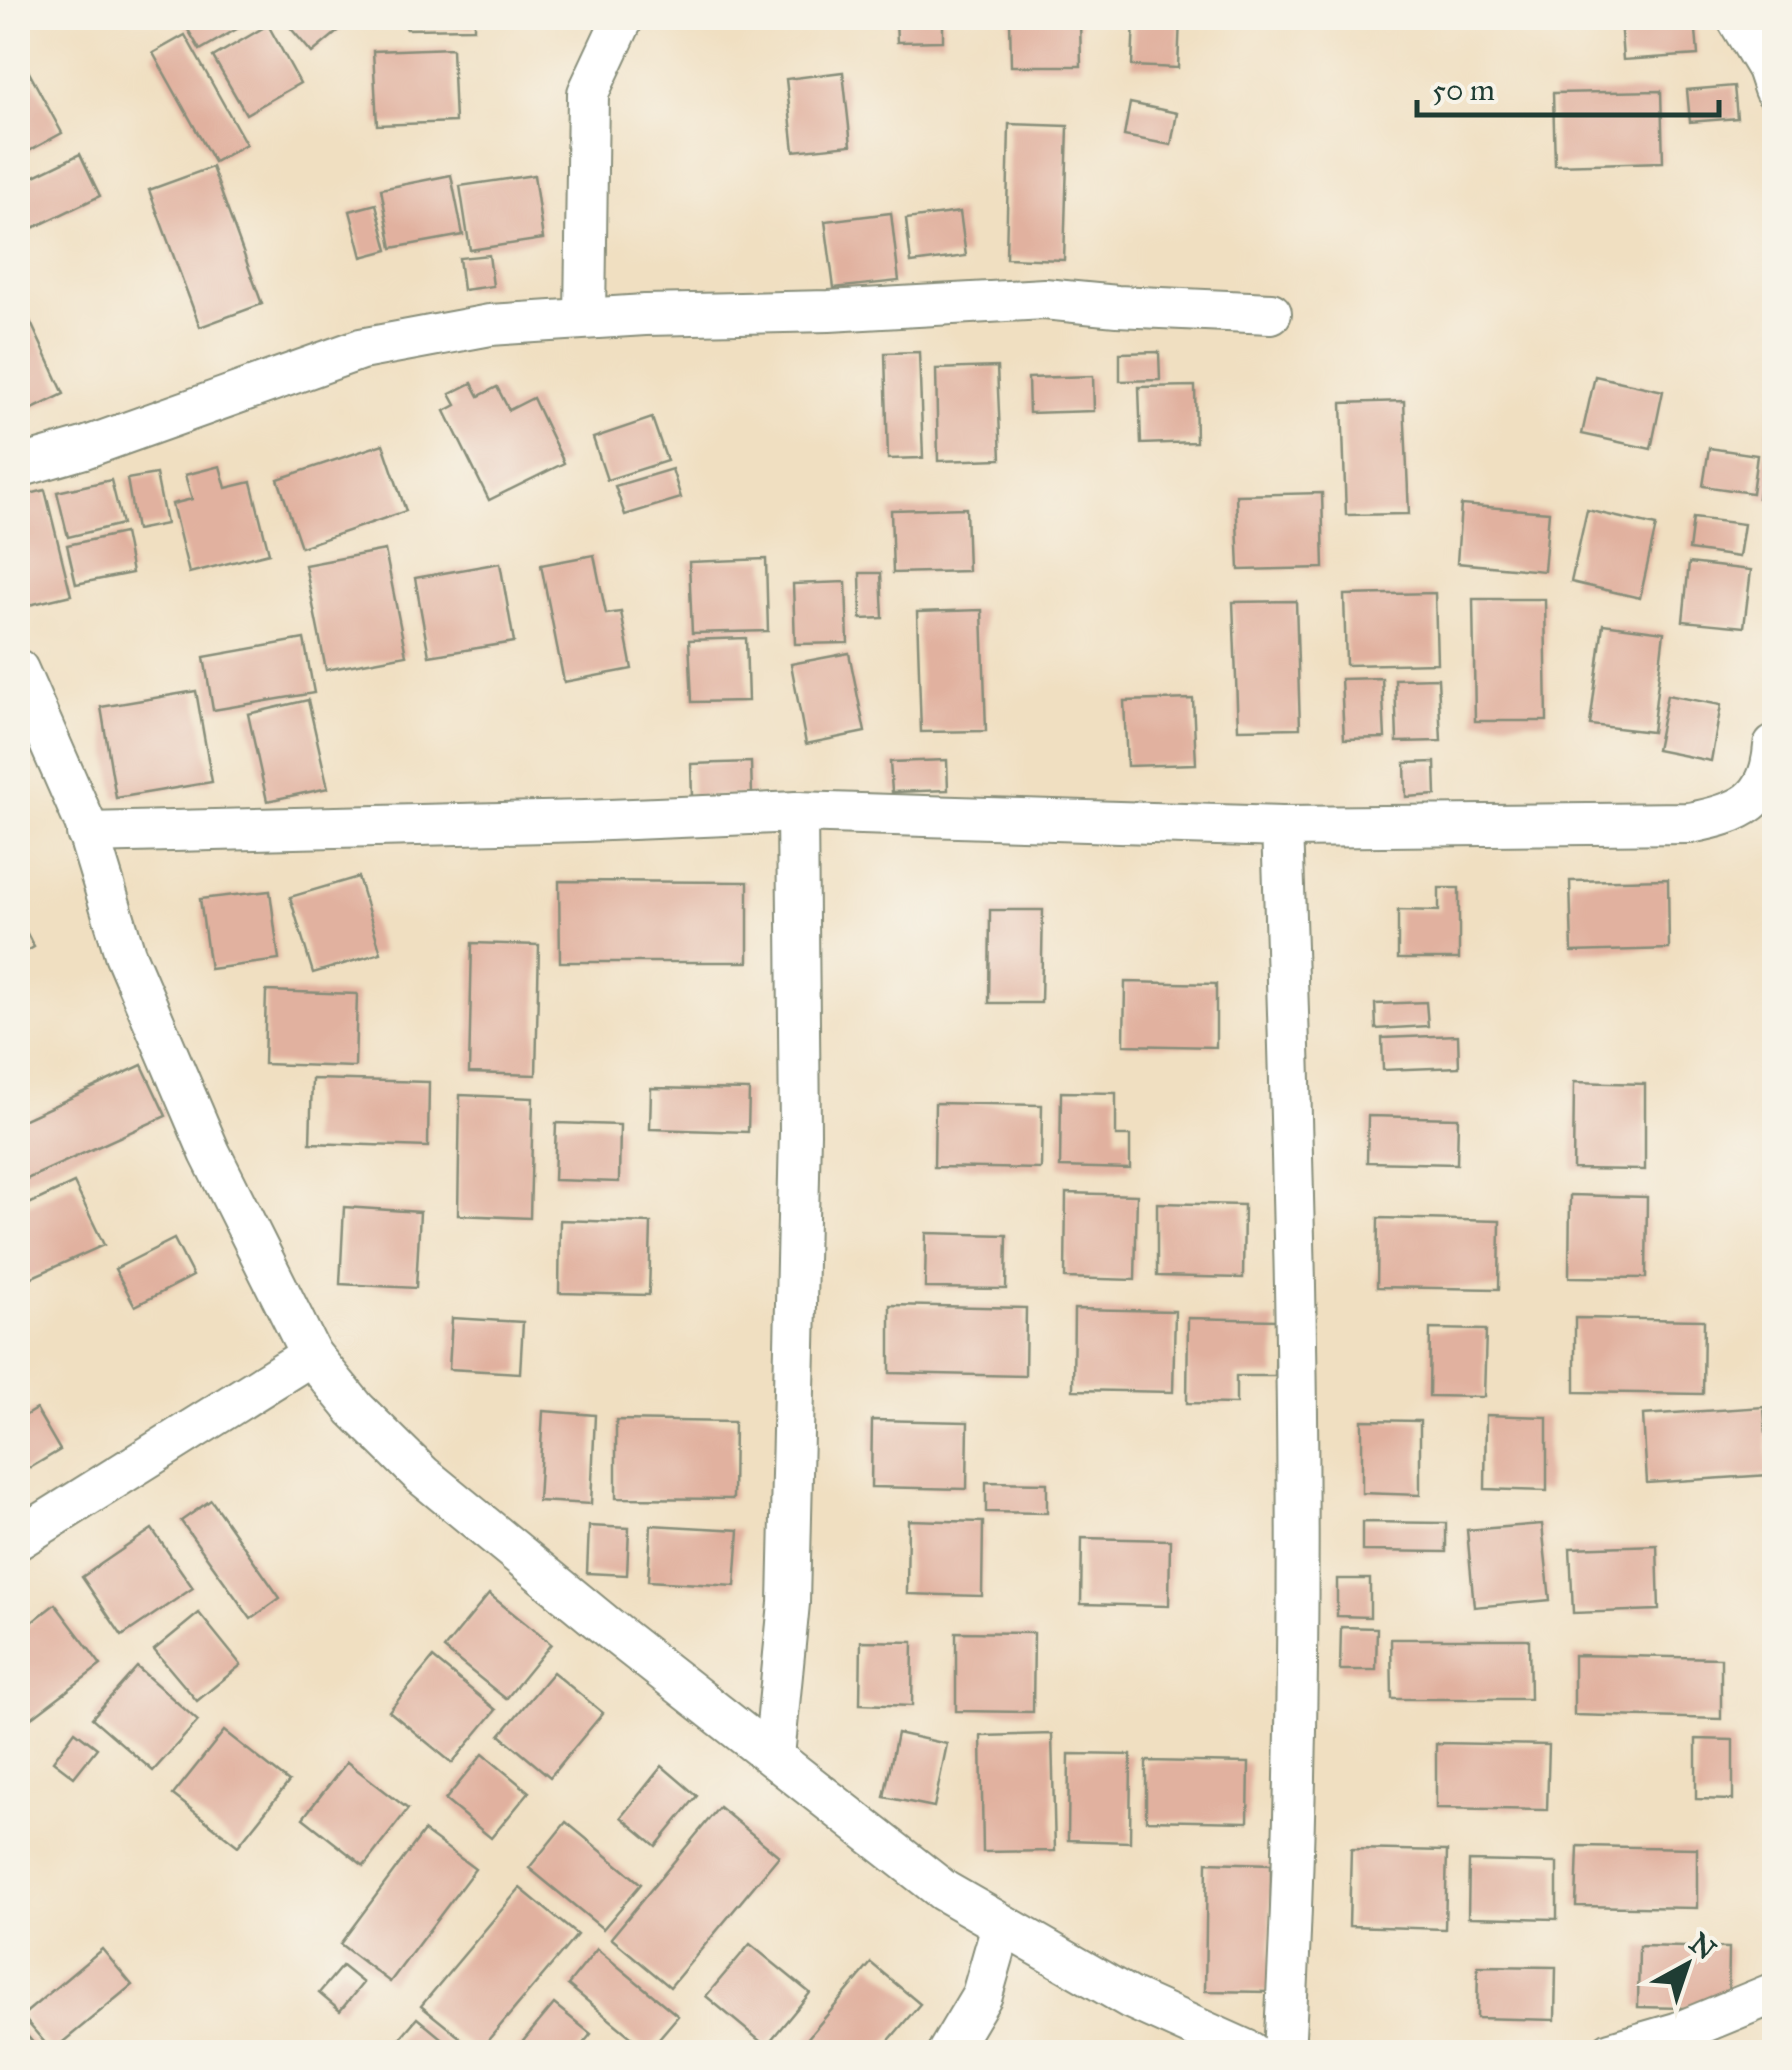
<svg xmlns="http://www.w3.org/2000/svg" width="1792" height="2070" font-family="'IM FELL Great Primer',serif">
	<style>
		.building { fill: #e1b19f }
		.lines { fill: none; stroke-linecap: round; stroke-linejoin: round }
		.minor-casing { stroke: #888e7a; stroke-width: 44 }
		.minor { stroke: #fff; stroke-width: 40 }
	</style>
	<rect width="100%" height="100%" fill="#f7f3e8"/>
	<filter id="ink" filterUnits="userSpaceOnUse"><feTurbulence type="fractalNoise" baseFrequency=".01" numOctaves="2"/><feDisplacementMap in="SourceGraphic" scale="20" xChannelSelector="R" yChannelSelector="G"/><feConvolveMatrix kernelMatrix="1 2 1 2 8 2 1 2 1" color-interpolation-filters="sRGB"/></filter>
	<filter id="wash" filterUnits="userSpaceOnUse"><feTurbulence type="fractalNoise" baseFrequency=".0048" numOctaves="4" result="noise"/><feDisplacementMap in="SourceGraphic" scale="40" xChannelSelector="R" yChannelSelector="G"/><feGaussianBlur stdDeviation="2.25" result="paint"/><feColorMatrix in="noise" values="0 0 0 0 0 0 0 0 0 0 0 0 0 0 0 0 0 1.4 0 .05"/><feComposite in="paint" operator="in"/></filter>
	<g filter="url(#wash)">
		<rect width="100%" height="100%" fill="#f0dfc1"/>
		<g id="blocks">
			<!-- building -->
			<g class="building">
				<polygon points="181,18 256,18 200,50"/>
				<polygon points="282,18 354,18 312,53"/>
				<polygon points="406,18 474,18 474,28 406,29"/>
				<polygon points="896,18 943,18 943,41 897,42"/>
				<polygon points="1010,18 1080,18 1081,66 1011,66"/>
				<polygon points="1134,18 1180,18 1178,68 1132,66"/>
				<polygon points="1620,18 1695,18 1698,55 1623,60"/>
				<polygon points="268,25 300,83 246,114 213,57"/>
				<polygon points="185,35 246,144 214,162 153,53"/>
				<polygon points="452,48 455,122 377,125 373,51"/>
				<polygon points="18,52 62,133 18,157"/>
				<polygon points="843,72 851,145 794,151 786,79"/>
				<polygon points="1734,86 1737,118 1690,122 1687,90"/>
				<polygon points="1661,91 1663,162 1555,165 1553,93"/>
				<polygon points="1130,103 1177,113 1171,145 1124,136"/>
				<polygon points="1009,124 1068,126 1064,260 1006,258"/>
				<polygon points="80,154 100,196 29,230 18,205 18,184"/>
				<polygon points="212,167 262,304 200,327 149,190"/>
				<polygon points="451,175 463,235 392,248 381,189"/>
				<polygon points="534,175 543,239 470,250 460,186"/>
				<polygon points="376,204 388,250 362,257 350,211"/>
				<polygon points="960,212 966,256 911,263 906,219"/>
				<polygon points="891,213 899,281 834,288 825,221"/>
				<polygon points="489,255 493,286 463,290 459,258"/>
				<polygon points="18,295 64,394 18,416"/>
				<polygon points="919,352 923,458 888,459 885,353"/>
				<polygon points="1159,352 1160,380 1120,381 1120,353"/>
				<polygon points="997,367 1001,459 938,461 936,369"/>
				<polygon points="1093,376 1094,411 1029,413 1028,378"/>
				<polygon points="1595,376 1663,391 1651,449 1582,434"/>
				<polygon points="472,383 479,396 497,387 509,410 533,398 564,463 489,500 445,411 456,405 450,394"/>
				<polygon points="1195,386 1196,442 1141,444 1139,387"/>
				<polygon points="1404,401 1409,514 1346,515 1342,403"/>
				<polygon points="1772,403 1774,403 1774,501 1758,498"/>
				<polygon points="652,418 667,461 607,480 593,438"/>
				<polygon points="383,444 406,511 301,547 278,479"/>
				<polygon points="1709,448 1757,455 1752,493 1703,486"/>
				<polygon points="220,466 226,488 251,482 269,553 189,573 172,504 192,499 185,475"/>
				<polygon points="672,469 681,498 625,515 615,486"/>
				<polygon points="156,474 166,524 136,530 127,479"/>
				<polygon points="111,480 122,524 68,537 57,492"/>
				<polygon points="45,490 71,595 25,606 18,575 18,497"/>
				<polygon points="1322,493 1324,568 1239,570 1236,495"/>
				<polygon points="1461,505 1549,512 1544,571 1457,563"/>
				<polygon points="966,508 968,571 893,573 891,510"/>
				<polygon points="1587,510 1656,526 1640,598 1571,582"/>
				<polygon points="1693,518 1744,524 1739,557 1689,550"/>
				<polygon points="124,533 132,573 76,584 67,545"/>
				<polygon points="385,550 406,655 326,670 305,565"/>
				<polygon points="594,555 606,614 621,612 632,669 564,682 541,565"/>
				<polygon points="766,559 768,631 692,633 689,562"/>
				<polygon points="500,563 514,642 429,656 415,578"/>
				<polygon points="1689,563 1751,570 1744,627 1683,621"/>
				<polygon points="860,573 881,573 883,618 861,619"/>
				<polygon points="846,582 848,643 795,644 793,584"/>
				<polygon points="1435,593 1437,663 1346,665 1344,595"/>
				<polygon points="1473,599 1545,599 1547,721 1475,721"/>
				<polygon points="1296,601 1300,728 1238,729 1233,602"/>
				<polygon points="982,610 986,731 921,732 917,612"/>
				<polygon points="1603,624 1664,632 1652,732 1590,725"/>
				<polygon points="746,638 748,701 692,702 689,640"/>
				<polygon points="304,639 314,693 213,710 204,657"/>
				<polygon points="849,653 865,732 806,744 791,664"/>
				<polygon points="1382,678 1385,738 1344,739 1341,679"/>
				<polygon points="1438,678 1441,741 1397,742 1395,679"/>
				<polygon points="196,691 212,782 116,798 101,707"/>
				<polygon points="1667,695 1721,705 1711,761 1656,750"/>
				<polygon points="1193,699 1196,764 1127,766 1124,701"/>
				<polygon points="308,700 328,788 267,801 248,714"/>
				<polygon points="947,760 948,790 892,792 890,762"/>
				<polygon points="751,762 752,795 692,797 691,764"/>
				<polygon points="1435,762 1436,795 1406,797 1405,763"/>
				<polygon points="358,877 381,953 313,973 290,897"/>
				<polygon points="1668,879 1669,949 1572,952 1570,881"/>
				<polygon points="559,881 748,882 748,962 560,962"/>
				<polygon points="1439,888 1459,888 1459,959 1398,959 1398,910 1439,911"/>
				<polygon points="270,891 279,960 210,969 200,899"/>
				<polygon points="990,910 1043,910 1041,1003 989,1003"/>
				<polygon points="18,916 34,947 18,956"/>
				<polygon points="472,943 539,945 536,1075 469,1073"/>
				<polygon points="1125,982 1216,984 1216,1047 1124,1045"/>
				<polygon points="266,991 357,994 355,1067 264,1064"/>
				<polygon points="1426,1002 1428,1026 1376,1029 1375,1004"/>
				<polygon points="1458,1035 1459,1067 1383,1070 1382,1038"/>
				<polygon points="142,1065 166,1116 18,1183 18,1122"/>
				<polygon points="312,1079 429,1082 428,1147 310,1143"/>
				<polygon points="1574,1082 1645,1084 1645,1170 1573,1169"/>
				<polygon points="651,1088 749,1090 748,1132 650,1129"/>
				<polygon points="1061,1092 1116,1093 1116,1136 1130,1136 1130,1169 1060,1167"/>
				<polygon points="460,1095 533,1098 530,1218 458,1215"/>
				<polygon points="935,1103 1042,1105 1041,1169 934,1167"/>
				<polygon points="1368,1116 1458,1118 1457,1164 1367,1162"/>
				<polygon points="556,1123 620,1125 619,1182 554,1180"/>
				<polygon points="74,1183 104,1245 19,1283 18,1209"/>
				<polygon points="1066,1193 1137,1195 1135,1280 1065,1278"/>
				<polygon points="1570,1195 1647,1197 1646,1278 1569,1277"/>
				<polygon points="1157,1203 1244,1205 1243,1278 1157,1276"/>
				<polygon points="344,1207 420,1212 416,1288 340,1284"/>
				<polygon points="1378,1218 1500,1221 1499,1289 1377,1287"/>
				<polygon points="560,1220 651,1223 649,1295 559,1293"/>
				<polygon points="926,1233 1007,1235 1006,1289 925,1288"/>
				<polygon points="174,1239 193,1276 135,1306 115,1269"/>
				<polygon points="890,1305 1026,1308 1025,1376 890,1373"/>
				<polygon points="1074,1309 1175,1311 1173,1392 1073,1390"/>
				<polygon points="452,1318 523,1322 520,1373 449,1369"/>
				<polygon points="1188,1318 1276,1320 1275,1376 1236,1376 1236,1404 1187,1403"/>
				<polygon points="1575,1318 1704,1320 1703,1394 1575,1392"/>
				<polygon points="1430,1329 1486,1330 1484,1397 1429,1396"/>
				<polygon points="1764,1407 1769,1475 1647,1483 1643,1415"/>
				<polygon points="36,1409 60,1450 18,1475 18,1420"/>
				<polygon points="543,1411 595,1415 591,1504 538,1501"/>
				<polygon points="1486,1415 1547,1417 1547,1491 1485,1489"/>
				<polygon points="616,1420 734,1422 733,1499 616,1498"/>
				<polygon points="872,1420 968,1422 967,1489 871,1487"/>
				<polygon points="1362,1420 1420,1421 1420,1495 1362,1493"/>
				<polygon points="986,1482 1047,1483 1047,1513 986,1512"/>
				<polygon points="211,1500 280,1598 251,1619 181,1521"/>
				<polygon points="908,1520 983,1522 982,1596 907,1594"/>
				<polygon points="1362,1522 1446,1523 1446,1552 1362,1551"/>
				<polygon points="1542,1524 1550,1600 1474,1607 1467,1530"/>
				<polygon points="651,1525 739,1530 735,1586 648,1581"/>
				<polygon points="589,1526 629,1528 627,1575 587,1573"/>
				<polygon points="152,1529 193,1588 122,1636 82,1577"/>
				<polygon points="1082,1538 1170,1540 1169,1606 1081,1604"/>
				<polygon points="1657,1545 1659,1610 1573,1613 1570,1548"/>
				<polygon points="1337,1579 1370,1579 1370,1617 1337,1616"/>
				<polygon points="489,1594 551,1644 506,1699 444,1649"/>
				<polygon points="55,1604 101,1665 26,1722 18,1711 18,1633"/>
				<polygon points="199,1613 241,1665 197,1701 154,1650"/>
				<polygon points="1341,1627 1377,1628 1376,1670 1340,1670"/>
				<polygon points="956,1632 1034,1633 1033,1712 956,1711"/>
				<polygon points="1391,1639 1529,1639 1530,1699 1392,1699"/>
				<polygon points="861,1641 913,1642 912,1706 860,1704"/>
				<polygon points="1574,1655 1721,1658 1721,1719 1574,1715"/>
				<polygon points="433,1658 496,1710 452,1763 389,1711"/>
				<polygon points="137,1667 198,1721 153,1771 92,1718"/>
				<polygon points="553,1672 603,1713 550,1777 500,1735"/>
				<polygon points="75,1731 97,1748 74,1777 53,1761"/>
				<polygon points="224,1731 289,1782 238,1846 173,1795"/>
				<polygon points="897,1733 947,1744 934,1807 884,1797"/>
				<polygon points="1052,1734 1055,1851 983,1852 981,1736"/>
				<polygon points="1696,1739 1733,1740 1733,1800 1696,1799"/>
				<polygon points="1436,1743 1549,1745 1547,1810 1436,1808"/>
				<polygon points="483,1754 529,1792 491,1838 445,1800"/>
				<polygon points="1069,1754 1131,1755 1130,1842 1068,1840"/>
				<polygon points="1146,1761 1249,1763 1248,1822 1146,1820"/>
				<polygon points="347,1762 408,1809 364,1866 303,1818"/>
				<polygon points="662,1766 697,1796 656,1846 621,1817"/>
				<polygon points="719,1807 779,1856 670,1987 611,1938"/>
				<polygon points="566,1822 641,1884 603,1929 529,1868"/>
				<polygon points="424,1831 475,1869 390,1982 340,1944"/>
				<polygon points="1578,1846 1697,1848 1697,1908 1576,1906"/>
				<polygon points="1351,1849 1447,1851 1445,1929 1349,1926"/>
				<polygon points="1469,1861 1557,1863 1557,1919 1468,1917"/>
				<polygon points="1207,1862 1271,1864 1270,1992 1205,1991"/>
				<polygon points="520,1888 577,1935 478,2052 421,2006"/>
				<polygon points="750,1944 810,1993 766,2046 706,1996"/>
				<polygon points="1639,1946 1729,1948 1728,2009 1638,2007"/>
				<polygon points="102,1949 132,1985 52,2051 22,2016"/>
				<polygon points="597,1949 678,2016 648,2051 568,1985"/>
				<polygon points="871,1963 920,2004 879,2052 796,2052"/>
				<polygon points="342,1966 363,1983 340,2011 319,1993"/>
				<polygon points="1478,1966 1556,1967 1555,2020 1477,2018"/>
				<polygon points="554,2004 591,2034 576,2052 514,2052"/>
				<polygon points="417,2018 458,2052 388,2052"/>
				<polygon points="18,2025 41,2052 18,2052"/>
			</g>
		</g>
	</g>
	<g filter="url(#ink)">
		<use href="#blocks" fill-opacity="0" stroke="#888e7a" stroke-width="2.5"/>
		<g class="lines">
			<defs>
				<g id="minor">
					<polyline points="1737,18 1767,68 1774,89"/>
					<polyline points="585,318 588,93 623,18"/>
					<polyline points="18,467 84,448 361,349 490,325 645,315 829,311 1044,299 1117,306 1271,313"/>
					<polyline points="18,670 85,823 125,954 210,1153 311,1355 355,1409 422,1475 616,1634 944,1891 1130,1998 1250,2052"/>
					<path d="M1282,827C1296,1235 1308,1644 1284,2052"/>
					<path d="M87,833L585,821L797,812L1282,827L1690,823C1741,813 1770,802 1774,746"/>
					<polyline points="18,1539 311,1355"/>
					<polyline points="774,1756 789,1603 800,1133 797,812"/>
					<polyline points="948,2052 982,1995 1002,1925"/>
					<polyline points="1611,2052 1677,2033 1774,1993"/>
				</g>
			</defs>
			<!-- minor casing -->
			<use href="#minor" class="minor-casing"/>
			<!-- minor -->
			<use href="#minor" class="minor"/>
		</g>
	</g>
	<!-- margin -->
	<rect width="1792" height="2070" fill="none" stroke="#f7f3e8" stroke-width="60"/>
	<!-- north arrow -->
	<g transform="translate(1687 1965) rotate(40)" stroke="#f7f3e8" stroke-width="8" paint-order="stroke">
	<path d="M0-8L18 38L0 25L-18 38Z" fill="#1f3d34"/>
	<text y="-15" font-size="28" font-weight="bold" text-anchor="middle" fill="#1f3d34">N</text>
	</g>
	<!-- scale -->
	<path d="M1417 100v15h302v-15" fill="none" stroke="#1f3d34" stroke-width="5"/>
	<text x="1432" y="100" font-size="30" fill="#1f3d34" stroke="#f7f3e8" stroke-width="8" paint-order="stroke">50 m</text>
</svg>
